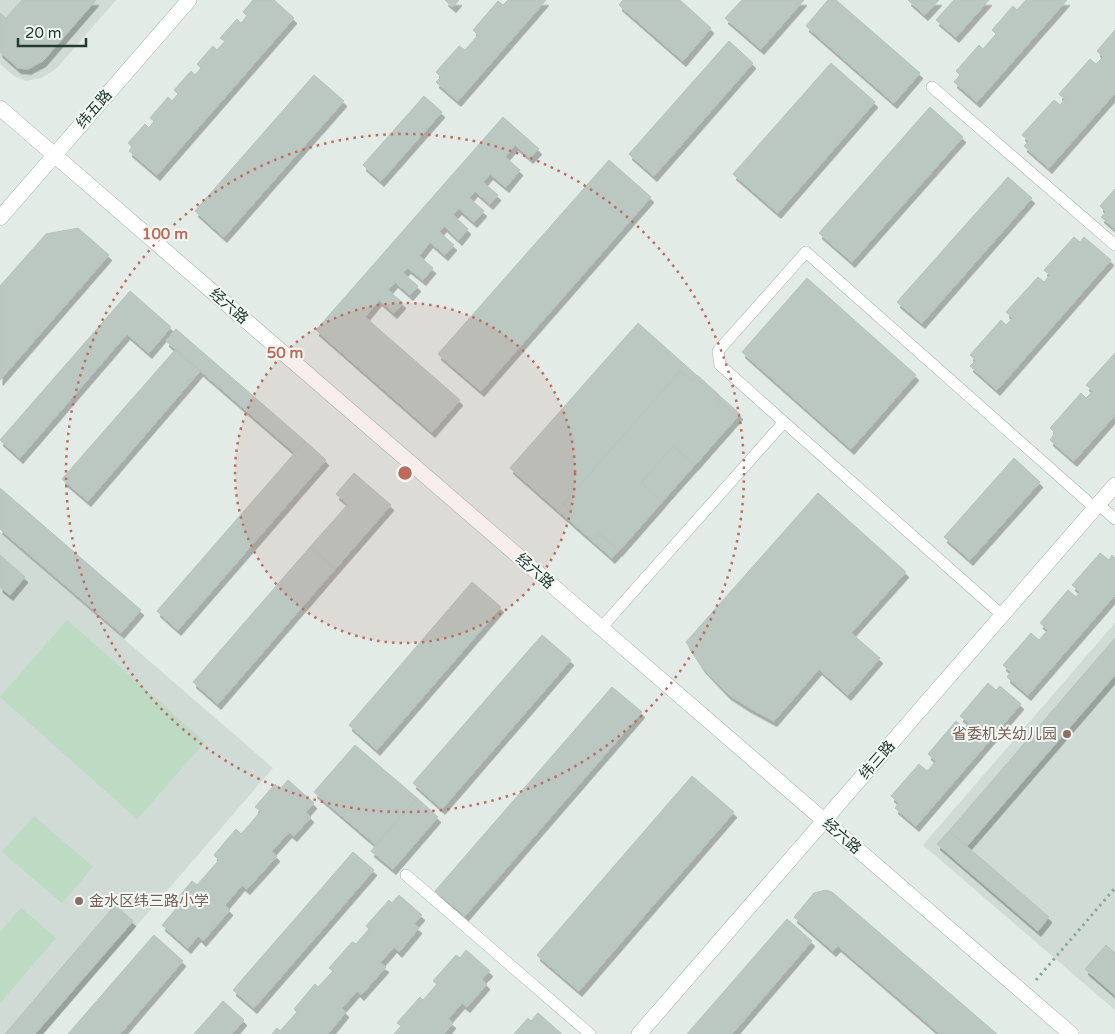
<svg xmlns="http://www.w3.org/2000/svg" width="1115" height="1034" font-family="'Varela Round','Noto Sans SC',sans-serif">
	<style>
		.built { fill: #d0dbd5 }
		.green { fill: #bddac2 }
		.building { fill: #bbc8c2; stroke: #b5c4bc; filter: url(#shadow) }
		.lines { fill: none; stroke-linecap: round; stroke-linejoin: round }
		.service-casing { stroke: #a5b2ac; stroke-width: 12 }
		.minor-casing { stroke: #a5b2ac; stroke-width: 16 }
		.path { stroke: #85ac9c; stroke-width: 3; stroke-dasharray: 2.5 4; stroke-linecap: butt }
		.service { stroke: #fff; stroke-width: 11 }
		.minor { stroke: #fff; stroke-width: 15 }
		.ring { fill: none; stroke: #bf6b5b; stroke-width: 2.5; stroke-dasharray: 2.5 5 }
		.education-dot { fill: #8d6e63; stroke: #f2f8f4; stroke-width: 2 }
		.labels { text-anchor: middle; dominant-baseline: central; stroke-width: 4; stroke-linejoin: round; paint-order: stroke }
		.street-label { font-size: 15px; fill: #243a32; stroke: #f2f8f4 }
		.education-label { font-size: 15px; fill: #785e54; stroke: #f2f8f4; text-anchor: end }
		.centre { fill: #bf6b5b; stroke: #f2f8f4; stroke-width: 2.5 }
		.ring-label { font-size: 15px; text-anchor: middle; font-weight: bold; fill: #bf6b5b; stroke: #f2f8f4; stroke-width: 4; stroke-linejoin: round; paint-order: stroke }
	</style>
	<defs>
		<filter id="shadow"><feDropShadow dx="3" dy="5.5" stdDeviation="0" flood-color="#0004"/></filter>
	</defs>
	<rect width="100%" height="100%" fill="#e2ebe6"/>
	<!-- built -->
	<g class="built">
		<polygon points="0,0 116,0 56,69 41,78 26,81 14,76 0,64"/>
		<polygon points="0,532 273,768 43,1034 0,1034"/>
		<polygon points="1115,623 1115,1010 923,845"/>
	</g>
	<!-- green -->
	<g class="green">
		<polygon points="67,620 205,742 137,819 0,697"/>
		<polygon points="34,816 93,867 62,903 2,852"/>
		<polygon points="21,908 56,938 0,1003 0,932"/>
	</g>
	<!-- building -->
	<g class="building">
		<polygon points="22,0 96,0 43,61 28,69 18,68 0,52 0,13 6,18"/>
		<polygon points="253,0 274,0 294,18 157,175 129,151 132,147 128,143 145,124 149,128 154,121 150,118 168,97 172,101 178,94 174,90 191,71 195,75 201,68 197,64 213,46 217,50 225,41 220,38 237,19 241,23 247,16 243,12"/>
		<polygon points="445,0 459,0 453,7"/>
		<polygon points="508,0 546,0 458,101 436,82 441,77 436,72 459,46 465,50 478,35 473,30 498,1 503,5"/>
		<polygon points="623,0 680,0 711,28 683,61 619,5"/>
		<polygon points="742,0 804,0 761,49 725,18"/>
		<polygon points="828,0 836,0 920,73 894,103 806,26"/>
		<polygon points="908,0 939,0 925,15"/>
		<polygon points="954,0 989,0 956,37 936,20"/>
		<polygon points="1026,0 1067,0 977,102 954,82 960,75 956,71 979,45 983,49 996,34 992,30 1013,6 1017,10"/>
		<polygon points="1115,30 1115,93 1049,168 1024,146 1029,141 1022,135 1054,100 1060,105 1065,99 1059,94 1090,59 1096,64 1103,57 1097,51"/>
		<polygon points="729,41 753,63 654,176 629,154"/>
		<polygon points="831,63 875,102 778,213 733,174"/>
		<polygon points="314,75 344,101 224,237 195,211"/>
		<polygon points="424,96 442,112 381,181 363,165"/>
		<polygon points="930,107 963,137 852,262 819,233"/>
		<polygon points="503,117 539,149 530,158 515,145 505,157 520,170 506,187 490,174 483,182 498,195 490,204 475,191 469,198 484,211 474,222 459,209 453,215 468,229 459,240 444,226 439,232 454,245 445,255 430,242 419,256 433,268 423,280 408,268 403,273 418,286 410,295 395,282 388,290 403,303 394,313 379,300 365,317 460,400 432,432 316,330"/>
		<polygon points="609,160 651,197 481,391 438,354"/>
		<polygon points="1008,177 1032,198 922,323 897,302"/>
		<polygon points="1115,189 1115,229 1101,217 1106,212 1100,206"/>
		<polygon points="78,228 109,255 0,380 0,286 46,234"/>
		<polygon points="1074,237 1080,242 1084,237 1111,260 997,390 970,366 976,360 970,355 1001,320 1006,325 1013,318 1006,312 1038,277 1044,282 1050,275 1044,270"/>
		<polygon points="807,278 916,375 851,449 742,352"/>
		<polygon points="130,291 171,327 149,353 127,334 20,458 0,440"/>
		<polygon points="638,323 740,414 612,558 510,468"/>
		<polygon points="176,329 305,441 295,453 166,341"/>
		<polygon points="175,350 200,371 88,501 62,479"/>
		<polygon points="1115,353 1115,415 1074,461 1050,440 1055,433 1050,428 1081,393 1086,398 1093,391 1086,385"/>
		<polygon points="680,371 692,381 697,375 719,395 716,398 737,417 695,465 673,446 641,483 662,502 619,551 598,532 591,539 569,520 574,514 563,504"/>
		<polygon points="305,441 326,460 178,630 157,611"/>
		<polygon points="1014,458 1040,482 970,560 944,537"/>
		<polygon points="354,473 391,505 335,569 310,547 348,504 336,494"/>
		<polygon points="0,488 141,610 121,633 0,529"/>
		<polygon points="818,493 906,572 851,633 880,658 848,695 819,669 774,721 748,707 728,694 703,668 686,642"/>
		<polygon points="310,547 335,569 218,704 193,682"/>
		<polygon points="1100,553 1109,560 1112,555 1115,558 1115,595 1028,695 1007,677 1011,672 1003,665 1031,633 1039,640 1048,630 1040,623 1068,590 1076,597 1080,592 1072,585"/>
		<polygon points="0,555 25,577 10,595 0,587"/>
		<polygon points="472,582 501,607 377,750 349,725"/>
		<polygon points="542,635 571,660 442,809 413,783"/>
		<polygon points="1115,638 1115,675 967,846 949,831"/>
		<polygon points="988,683 996,690 1000,686 1021,704 916,826 895,808 899,803 891,796 919,764 927,771 936,761 928,754 956,721 964,728 969,723 960,716"/>
		<polygon points="612,687 642,712 465,916 435,891"/>
		<polygon points="355,745 417,798 376,845 314,792"/>
		<polygon points="692,776 734,812 579,991 537,955"/>
		<polygon points="288,780 314,803 306,812 311,817 294,836 289,832 272,851 277,856 247,889 242,885 225,905 230,910 203,941 198,936 188,948 162,925 176,909 172,905 192,881 197,885 219,860 214,855 236,829 241,834 261,811 255,807 275,784 280,789"/>
		<polygon points="417,798 438,817 393,869 371,851"/>
		<polygon points="949,831 1049,917 1038,931 937,844"/>
		<polygon points="353,852 374,870 254,1008 233,990"/>
		<polygon points="826,890 832,892 997,1034 940,1034 838,946 833,951 794,917 814,893"/>
		<polygon points="399,895 422,915 414,924 419,928 399,952 394,947 380,963 386,967 361,995 357,991 342,1008 346,1012 328,1034 272,1034 277,1028 280,1031 297,1012 294,1009 315,984 318,987 333,971 329,968 352,942 356,944 369,929 366,926 389,900 392,903"/>
		<polygon points="115,905 133,921 35,1034 5,1034"/>
		<polygon points="787,919 812,941 732,1034 687,1034"/>
		<polygon points="154,935 183,961 120,1034 68,1034"/>
		<polygon points="1106,945 1115,953 1115,995 1085,969"/>
		<polygon points="466,950 490,971 482,979 487,984 467,1007 462,1003 448,1019 453,1023 444,1034 394,1034 401,1026 397,1023 420,997 423,1000 437,984 433,981 456,955 460,958"/>
		<polygon points="223,1001 244,1020 232,1034 194,1034"/>
		<polygon points="538,1013 562,1034 514,1034 528,1018 531,1021"/>
	</g>
	<g class="lines">
		<defs>
			<g id="service">
				<polyline points="932,87 1115,245"/>
				<polyline points="784,422 1002,615"/>
				<polyline points="1098,504 1115,519"/>
				<polyline points="601,628 784,422 720,365 718,351 806,252 1095,508"/>
				<polyline points="406,875 590,1034"/>
			</g>
			<g id="minor">
				<polyline points="0,108 1071,1034"/>
				<polyline points="0,218 189,0"/>
				<polyline points="639,1034 1115,485"/>
			</g>
		</defs>
		<!-- service casing -->
		<use href="#service" class="service-casing"/>
		<!-- minor casing -->
		<use href="#minor" class="minor-casing"/>
		<!-- path -->
		<polyline class="path" points="1036,980 1115,888"/>
		<!-- service -->
		<use href="#service" class="service"/>
		<!-- minor -->
		<use href="#minor" class="minor"/>
	</g>
	<!-- distance rings -->
	<circle cx="405" cy="473" r="170" fill="#bf6b5b" fill-opacity=".12"/>
	<g class="ring">
		<circle cx="405" cy="473" r="170"/>
		<circle cx="405" cy="473" r="339"/>
	</g>
	<!-- markers -->
	<g class="education-dot">
		<circle cx="1067" cy="734" r="5"/>
		<circle cx="79" cy="901" r="5"/>
	</g>
	<g class="labels">
		<!-- street labels -->
		<g class="street-label">
			<text transform="translate(94 109) rotate(-49)">纬五路</text>
			<text transform="translate(229 306) rotate(41)">经六路</text>
			<text transform="translate(535 571) rotate(41)">经六路</text>
			<text transform="translate(877 760) rotate(-49)">纬三路</text>
			<text transform="translate(842 836) rotate(41)">经六路</text>
		</g>
		<!-- education labels -->
		<g class="education-label">
			<text x="1057" y="734">省委机关幼儿园</text>
			<text x="89" y="901" text-anchor="start">金水区纬三路小学</text>
		</g>
	</g>
	<circle cx="405" cy="473" r="8" class="centre"/>
	<g class="ring-label">
		<text x="165" y="239">100 m</text>
		<text x="285" y="358">50 m</text>
	</g>
	<!-- scale -->
	<path d="M18 38v8h68v-8" fill="none" stroke="#243a32" stroke-width="2.5"/>
	<text x="25" y="38" font-size="15" fill="#243a32" stroke="#f2f8f4" stroke-width="4" paint-order="stroke">20 m</text>
</svg>
